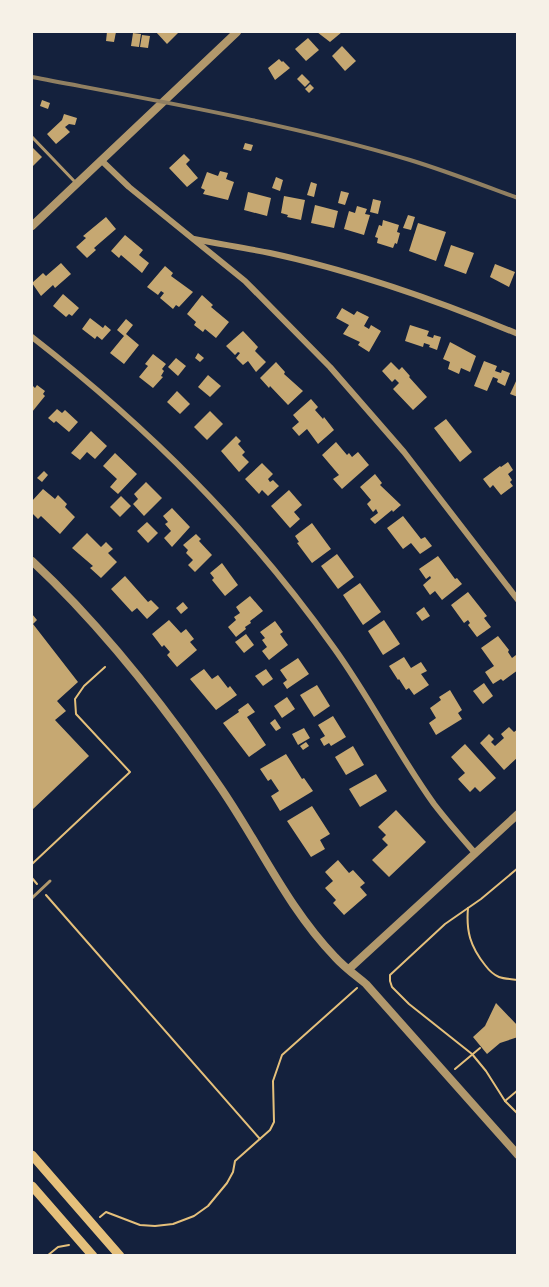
<svg xmlns="http://www.w3.org/2000/svg" width="549" height="1287" font-family="Manrope,sans-serif">
	<style>
		.building { fill: #c6a872 }
		.lines { fill: none; stroke-linecap: round; stroke-linejoin: round }
		.path { stroke: #e5c07b; stroke-width: 2 }
		.service { stroke: #b1986c; stroke-width: 3 }
		.minor { stroke: #b1986c; stroke-width: 6 }
		.tertiary { stroke: #b1986c; stroke-width: 8 }
		.secondary { stroke: #e5c07b; stroke-width: 9 }
		.rail { stroke: #918062; stroke-width: 4 }
	</style>
	<rect width="100%" height="100%" fill="#14213d"/>
	<!-- building -->
	<g class="building">
		<polygon points="107,32 116,32 114,42 106,41"/>
		<polygon points="156,32 177,32 178,33 167,44"/>
		<polygon points="317,32 342,32 330,42"/>
		<polygon points="133,33 141,34 139,47 131,46"/>
		<polygon points="142,35 150,36 148,48 140,47"/>
		<polygon points="308,38 319,50 306,61 295,49"/>
		<polygon points="342,46 356,61 345,71 332,56"/>
		<polygon points="279,59 282,62 283,61 290,68 275,80 268,68"/>
		<polygon points="302,74 310,82 305,87 297,79"/>
		<polygon points="310,84 314,88 309,93 305,89"/>
		<polygon points="42,100 50,103 48,109 40,106"/>
		<polygon points="64,114 77,118 75,125 69,124 65,127 70,132 56,144 47,134 62,120"/>
		<polygon points="245,143 253,145 251,151 243,149"/>
		<polygon points="32,147 42,157 32,167"/>
		<polygon points="184,154 190,160 186,164 198,178 187,187 169,168"/>
		<polygon points="220,171 228,173 226,179 234,182 228,200 203,194 205,190 201,188 207,172 218,176"/>
		<polygon points="276,177 283,180 280,191 272,188"/>
		<polygon points="311,182 317,184 314,197 307,195"/>
		<polygon points="341,191 349,193 345,205 338,203"/>
		<polygon points="248,192 271,198 267,216 244,210"/>
		<polygon points="284,196 305,200 301,220 287,217 288,215 281,213"/>
		<polygon points="373,199 381,201 378,214 370,212"/>
		<polygon points="315,205 338,211 334,228 311,223"/>
		<polygon points="357,206 367,209 365,214 370,215 364,235 344,229 349,211 355,213"/>
		<polygon points="408,215 415,217 411,230 403,228"/>
		<polygon points="106,217 116,229 94,248 96,250 87,258 76,247 86,238 83,236"/>
		<polygon points="383,220 399,225 397,232 400,233 397,244 395,243 393,248 377,243 378,238 375,237 379,225 382,226"/>
		<polygon points="418,223 446,232 436,261 409,251"/>
		<polygon points="125,235 143,250 139,255 149,263 142,273 121,255 119,258 111,251"/>
		<polygon points="451,245 474,253 466,274 444,266"/>
		<polygon points="61,263 71,274 55,288 53,285 41,296 32,283 43,273 46,276"/>
		<polygon points="495,264 515,272 509,287 490,277"/>
		<polygon points="165,266 173,273 171,276 193,292 179,307 176,305 173,309 160,298 164,293 161,291 158,295 147,287"/>
		<polygon points="63,294 79,308 72,316 69,314 66,317 53,306"/>
		<polygon points="202,295 213,305 211,307 229,322 216,338 205,329 203,332 194,325 196,322 187,314"/>
		<polygon points="342,308 354,315 357,311 369,317 364,326 369,329 371,325 381,331 369,352 358,345 360,342 343,334 349,325 336,318"/>
		<polygon points="90,318 103,328 105,325 111,330 102,340 97,336 95,339 82,329"/>
		<polygon points="126,319 133,325 126,334 139,345 124,364 110,353 124,336 117,330"/>
		<polygon points="410,325 429,331 427,336 433,338 434,335 441,337 437,350 429,347 430,345 424,343 423,347 405,341"/>
		<polygon points="243,331 258,347 255,351 266,362 256,372 248,361 243,365 236,358 240,353 238,352 235,355 226,346"/>
		<polygon points="450,342 476,356 470,372 461,368 459,374 448,369 450,362 443,359"/>
		<polygon points="198,353 204,358 200,362 195,358"/>
		<polygon points="153,354 166,364 162,369 164,371 161,376 163,377 153,388 139,377 148,366 145,364"/>
		<polygon points="176,358 186,366 178,376 168,367"/>
		<polygon points="484,361 497,366 495,371 501,373 502,370 510,373 505,386 497,382 498,379 493,377 487,391 474,386"/>
		<polygon points="276,362 285,372 284,374 303,391 288,405 270,386 269,388 260,378"/>
		<polygon points="391,362 399,370 402,367 410,376 409,377 427,397 413,410 393,389 399,383 395,379 392,382 382,371"/>
		<polygon points="208,375 221,386 210,397 198,387"/>
		<polygon points="518,377 518,397 510,394"/>
		<polygon points="32,385 35,388 37,385 45,391 43,394 45,396 32,412"/>
		<polygon points="177,391 190,404 180,414 167,402"/>
		<polygon points="311,399 318,407 315,410 323,419 324,417 334,430 318,444 307,429 299,436 292,428 299,422 293,415"/>
		<polygon points="57,409 62,413 65,410 78,422 69,432 56,421 54,423 48,418"/>
		<polygon points="210,411 223,424 207,440 194,427"/>
		<polygon points="446,419 472,452 460,462 434,428"/>
		<polygon points="91,431 107,446 95,459 87,452 80,460 71,453"/>
		<polygon points="236,436 241,441 238,444 245,452 242,455 249,462 239,472 221,451"/>
		<polygon points="336,442 347,455 349,453 352,457 358,452 369,465 342,489 333,479 339,475 322,455"/>
		<polygon points="115,453 137,474 118,494 110,487 117,479 103,466"/>
		<polygon points="508,462 513,470 508,474 512,480 510,482 513,486 501,495 493,485 490,488 483,479 500,466 501,467"/>
		<polygon points="262,463 273,474 268,479 270,482 273,480 279,486 268,496 262,490 259,494 245,479"/>
		<polygon points="44,471 48,475 42,482 37,478"/>
		<polygon points="375,474 382,483 380,485 401,505 393,512 392,510 375,524 370,519 378,513 376,509 373,512 367,504 371,500 360,487"/>
		<polygon points="146,482 162,498 144,516 133,504 138,499 134,494"/>
		<polygon points="43,489 55,499 58,495 67,504 65,507 75,517 60,534 41,516 38,519 32,513 32,501"/>
		<polygon points="289,490 302,505 294,512 300,519 290,528 271,506"/>
		<polygon points="121,496 131,506 120,517 110,507"/>
		<polygon points="172,508 190,527 172,547 164,538 171,531 165,524 168,522 163,516"/>
		<polygon points="403,516 421,539 425,537 432,546 420,554 411,543 403,549 387,528"/>
		<polygon points="147,522 158,533 148,543 137,531"/>
		<polygon points="312,523 331,549 312,563 297,543 299,542 295,536"/>
		<polygon points="87,533 101,547 106,542 113,549 108,553 117,562 101,578 90,568 93,566 72,548"/>
		<polygon points="196,534 201,539 199,541 212,555 195,572 188,565 193,560 186,553 188,550 183,545"/>
		<polygon points="337,554 354,577 338,589 321,566"/>
		<polygon points="438,556 455,579 457,578 462,584 442,600 435,591 430,595 423,585 431,578 430,576 426,579 419,569"/>
		<polygon points="222,563 238,585 225,596 212,580 214,578 210,573"/>
		<polygon points="125,576 148,602 151,600 159,608 147,619 137,608 132,612 111,589"/>
		<polygon points="360,583 381,612 363,625 343,595"/>
		<polygon points="468,592 487,616 484,618 491,627 477,637 468,625 470,623 468,620 464,623 451,605"/>
		<polygon points="250,596 263,611 250,621 251,623 245,627 246,629 236,637 228,627 236,620 234,617 240,613 236,607"/>
		<polygon points="183,602 188,608 181,614 176,608"/>
		<polygon points="424,607 430,616 422,621 416,613"/>
		<polygon points="32,614 37,620 33,624 78,682 57,701 66,711 55,720 89,756 32,810"/>
		<polygon points="169,620 181,633 186,629 194,639 190,642 197,650 177,667 167,655 170,652 164,645 162,647 152,634"/>
		<polygon points="384,620 400,644 383,655 368,631"/>
		<polygon points="275,621 283,632 280,634 288,645 269,660 262,651 267,647 262,640 265,638 260,632"/>
		<polygon points="246,634 254,645 244,653 235,642"/>
		<polygon points="498,636 509,650 508,652 512,658 516,655 518,657 518,670 503,681 501,679 493,684 485,672 494,666 481,648"/>
		<polygon points="404,657 411,668 421,662 427,671 421,674 429,685 414,695 409,688 406,690 399,679 398,680 389,666"/>
		<polygon points="298,658 309,674 287,689 283,683 287,680 280,670"/>
		<polygon points="204,669 212,679 218,675 228,688 230,686 237,695 216,710 190,679"/>
		<polygon points="266,669 273,679 263,686 255,676"/>
		<polygon points="484,683 493,696 483,704 473,691"/>
		<polygon points="317,685 330,706 314,717 300,695"/>
		<polygon points="450,690 462,710 458,713 462,719 436,735 429,723 436,718 430,708 441,700 439,697"/>
		<polygon points="287,697 295,709 282,718 274,706"/>
		<polygon points="248,703 255,712 247,717 266,745 249,757 223,723 239,712 238,710"/>
		<polygon points="333,716 346,737 331,746 329,743 324,746 320,739 325,736 318,725"/>
		<polygon points="275,719 281,728 276,731 270,723"/>
		<polygon points="509,727 514,732 518,729 518,757 504,770 480,743 489,734 494,739 491,742 495,746 504,738 501,734"/>
		<polygon points="304,728 310,738 298,745 292,734"/>
		<polygon points="306,742 309,746 303,750 300,746"/>
		<polygon points="465,744 496,778 480,792 475,787 470,792 458,779 465,773 451,757"/>
		<polygon points="353,746 364,765 346,775 335,757"/>
		<polygon points="286,754 302,779 304,778 313,791 280,811 271,796 279,791 271,779 268,781 260,769"/>
		<polygon points="376,774 387,791 360,807 349,789"/>
		<polygon points="312,806 330,834 320,840 325,849 311,857 287,821"/>
		<polygon points="396,810 426,842 389,877 372,860 388,845 382,839 386,835 378,827"/>
		<polygon points="338,860 349,873 353,870 365,883 360,887 367,895 344,915 333,903 336,900 325,888 333,881 325,872"/>
		<polygon points="496,1003 518,1026 518,1037 500,1043 487,1054 473,1037 485,1026"/>
	</g>
	<g class="lines">
		<!-- path -->
		<g class="path">
			<polyline points="32,864 130,772 76,714 75,699 84,686 105,667"/>
			<polyline points="518,868 481,899 445,924 390,975 390,981 392,987 409,1004 472,1054 486,1071 505,1101 518,1114"/>
			<polyline points="32,878 37,884"/>
			<polyline points="46,895 260,1139"/>
			<path d="M468,908C466,931 470,946 485,965C488,969 494,975 499,977C504,979 512,979 518,980"/>
			<polyline points="455,1069 480,1048"/>
			<polyline points="505,1101 518,1090"/>
			<polyline points="100,1217 106,1212 140,1225 155,1226 173,1224 194,1216 208,1206 227,1183 233,1172 235,1161 270,1130 274,1122 273,1081 282,1055 357,988"/>
			<polyline points="47,1256 58,1247 69,1245"/>
		</g>
		<!-- service -->
		<g class="service">
			<polyline points="32,137 76,183"/>
			<polyline points="32,898 50,881"/>
		</g>
		<!-- minor -->
		<g class="minor">
			<polyline points="102,161 129,187 245,281 330,367 404,452 518,600"/>
			<path d="M194,239C220,244 245,248 270,253C354,271 439,301 518,334"/>
			<path d="M32,337C150,429 247,526 334,648C370,698 398,754 434,804C447,821 461,837 475,853"/>
		</g>
		<!-- tertiary -->
		<g class="tertiary">
			<polyline points="32,226 237,32"/>
			<path d="M32,561C103,627 163,704 218,784C258,841 286,906 335,957C344,967 355,975 366,984L518,1155"/>
			<polyline points="349,969 518,814"/>
		</g>
		<!-- secondary -->
		<g class="secondary">
			<polyline points="32,1155 120,1256"/>
			<polyline points="32,1186 93,1256"/>
		</g>
		<!-- rail -->
		<path class="rail" d="M32,77C158,101 286,123 410,160C446,171 482,185 518,198"/>
	</g>
	<!-- border -->
	<rect width="549" height="1287" fill="none" stroke="#f6f1e7" stroke-width="66"/>
</svg>
